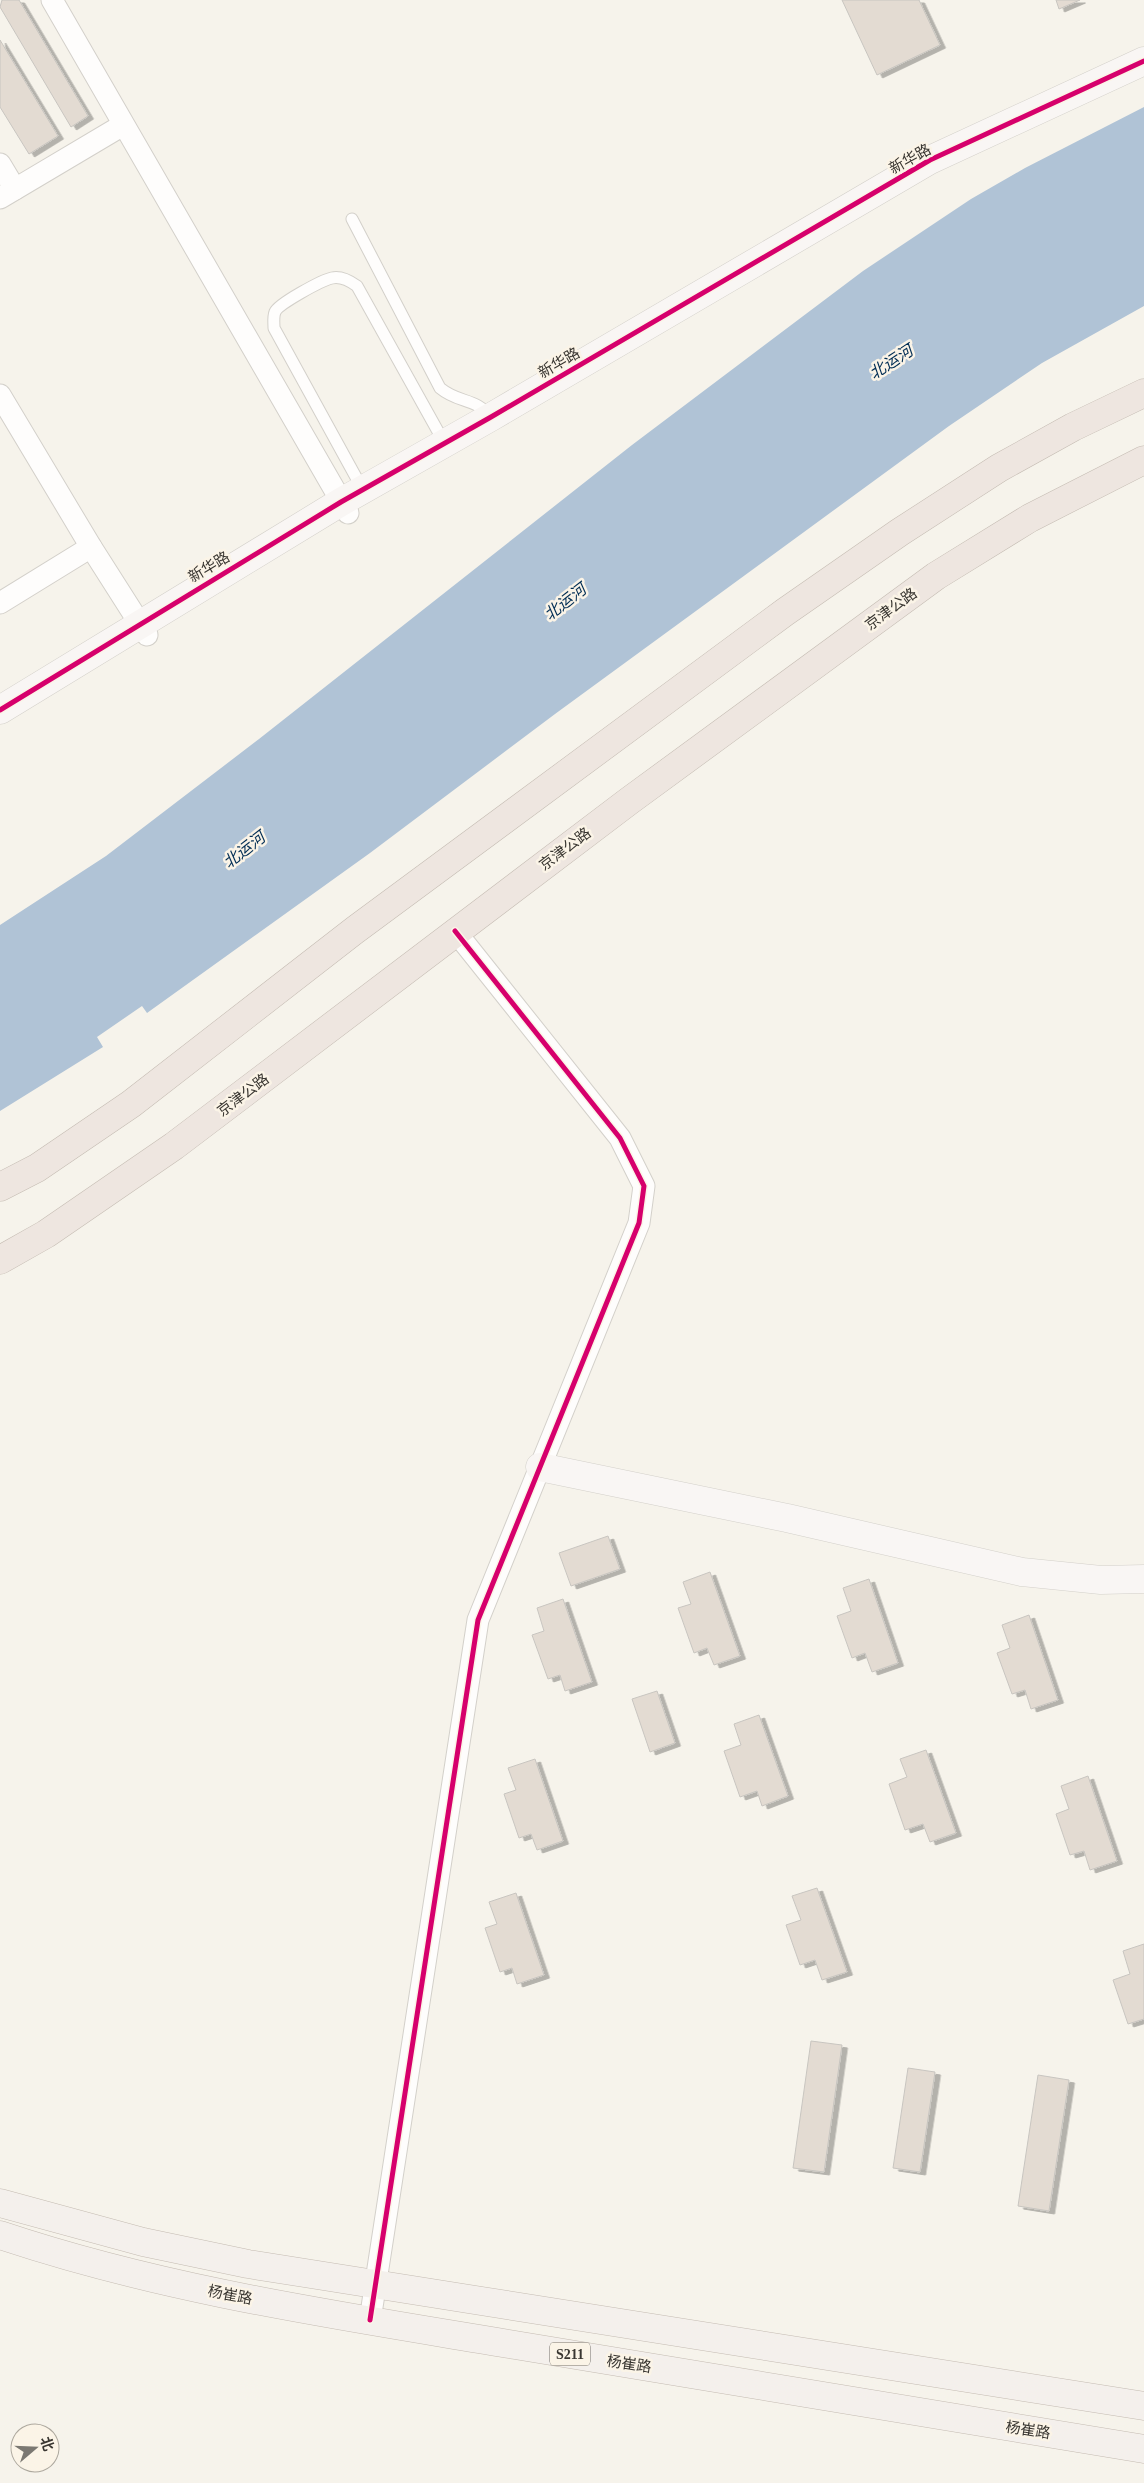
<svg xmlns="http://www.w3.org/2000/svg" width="1144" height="2483" font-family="'Times New Roman','Noto Sans SC',serif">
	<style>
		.water { fill: #b0c3d6 }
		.building { fill: #e3dbd2; stroke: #c8c5c0; filter: url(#shadow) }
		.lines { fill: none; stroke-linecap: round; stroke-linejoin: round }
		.lane-casing { stroke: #d3d0ca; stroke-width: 13 }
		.street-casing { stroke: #d3d0ca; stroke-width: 23 }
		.secondary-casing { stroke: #d3d0ca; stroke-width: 29 }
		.primary-casing { stroke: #c4bbb2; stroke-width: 29 }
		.highway-casing { stroke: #c4bbb2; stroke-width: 29 }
		.lane { stroke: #fefdfc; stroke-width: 11 }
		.street { stroke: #fefdfc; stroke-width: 21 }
		.secondary { stroke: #f9f6f4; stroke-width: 28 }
		.primary { stroke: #f4f0ec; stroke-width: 28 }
		.highway { stroke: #eee6e0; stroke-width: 28 }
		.cycleway-casing { stroke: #fbf4e7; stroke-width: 8 }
		.cycleway { stroke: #d6006c; stroke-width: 5 }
		.labels { text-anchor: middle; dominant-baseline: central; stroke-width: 5; stroke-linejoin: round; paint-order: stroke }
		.shield { fill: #fbf4e7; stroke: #736f68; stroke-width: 1 }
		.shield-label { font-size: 14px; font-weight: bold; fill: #393631 }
		.street-label { font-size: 15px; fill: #393631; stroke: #fbf4e7 }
		.water-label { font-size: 16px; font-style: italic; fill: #002d54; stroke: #fbf4e7 }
	</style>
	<defs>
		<filter id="shadow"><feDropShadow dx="5.5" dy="3" stdDeviation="0" flood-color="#0004"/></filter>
	</defs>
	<rect width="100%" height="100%" fill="#f6f3eb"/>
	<!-- water -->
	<polygon class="water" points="1144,107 1144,306 1042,363 949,426 555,714 370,853 147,1013 142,1006 97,1037 103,1047 0,1111 0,925 106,856 259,739 632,445 863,271 971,199 1025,168"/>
	<!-- building -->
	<g class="building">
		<polygon points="2,0 19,0 88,116 71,127 0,7"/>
		<polygon points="842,0 919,0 940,45 877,75"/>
		<polygon points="1056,0 1080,0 1059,9"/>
		<polygon points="0,40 58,136 29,154 0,107"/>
		<polygon points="608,1536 620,1569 571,1586 559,1553"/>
		<polygon points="710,1572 740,1656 714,1665 707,1648 694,1653 678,1608 691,1604 683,1582"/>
		<polygon points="869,1579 898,1663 872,1672 865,1653 852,1658 837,1616 851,1611 843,1588"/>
		<polygon points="563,1599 592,1682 565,1691 560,1675 548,1679 532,1635 544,1631 537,1608"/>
		<polygon points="1029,1615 1058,1700 1031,1709 1025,1690 1012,1694 997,1653 1010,1648 1002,1625"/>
		<polygon points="657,1691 675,1743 650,1752 632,1699"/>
		<polygon points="759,1715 788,1796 762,1806 757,1791 740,1797 724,1751 741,1745 734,1724"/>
		<polygon points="926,1750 956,1833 930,1842 923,1824 905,1830 889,1784 907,1777 900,1759"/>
		<polygon points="535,1759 563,1841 537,1850 531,1834 519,1838 504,1794 516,1790 508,1768"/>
		<polygon points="1088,1776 1117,1861 1090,1870 1084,1851 1070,1855 1056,1814 1069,1809 1061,1786"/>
		<polygon points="817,1888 847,1972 822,1980 815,1960 800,1965 786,1925 801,1920 792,1896"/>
		<polygon points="516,1893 544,1975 517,1984 512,1968 500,1972 485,1928 497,1924 489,1902"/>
		<polygon points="1144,1944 1144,2019 1128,2024 1113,1980 1130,1974 1123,1951"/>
		<polygon points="811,2041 842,2045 824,2172 793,2168"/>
		<polygon points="908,2068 935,2072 920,2172 893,2168"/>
		<polygon points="1038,2075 1069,2080 1049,2211 1018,2206"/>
	</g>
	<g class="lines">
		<defs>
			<g id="lane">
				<path d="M352,219L440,388C459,404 476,397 491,418"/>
				<path d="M363,490L274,328C274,323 273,317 275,312C278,304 322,280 332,278C341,276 350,281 357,286L445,444"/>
			</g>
			<g id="street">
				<polyline points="52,0 348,513"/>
				<polyline points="0,164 15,189"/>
				<polyline points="0,198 123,125"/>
				<polyline points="0,395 91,547 147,635"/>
				<polyline points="0,603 91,547"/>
				<polyline points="370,2320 478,1620 639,1223 644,1186 620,1138 455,931"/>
			</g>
			<g id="secondary">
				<polyline points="0,710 341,502 491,417 930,160 1144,61"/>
				<polyline points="540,1467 787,1518 1022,1572 1101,1580 1144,1579"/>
			</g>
			<g id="primary">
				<polyline points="0,2203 143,2242 248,2264 1144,2406"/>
				<path d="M0,2235C167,2291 342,2316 515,2345C724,2380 934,2414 1144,2449"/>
			</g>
			<g id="highway">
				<polyline points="0,1187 37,1168 131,1104 355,930 785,612 900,532 999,468 1073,427 1144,393"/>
				<polyline points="0,1260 46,1234 174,1146 629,801 936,576 1030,518 1144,460"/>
			</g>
		</defs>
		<!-- lane casing -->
		<use href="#lane" class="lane-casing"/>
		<!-- street casing -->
		<use href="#street" class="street-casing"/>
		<!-- secondary casing -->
		<use href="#secondary" class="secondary-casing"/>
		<!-- primary casing -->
		<use href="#primary" class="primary-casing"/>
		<!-- highway casing -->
		<use href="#highway" class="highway-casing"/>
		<!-- lane -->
		<use href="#lane" class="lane"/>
		<!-- street -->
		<use href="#street" class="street"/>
		<!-- secondary -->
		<use href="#secondary" class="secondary"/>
		<!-- primary -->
		<use href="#primary" class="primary"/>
		<!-- highway -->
		<use href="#highway" class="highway"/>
		<defs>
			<g id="cycleway">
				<polyline points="0,710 341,502 491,417 930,160 1144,61"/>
				<polyline points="370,2320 478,1620 639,1223 644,1186 620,1138 455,931"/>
			</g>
		</defs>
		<!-- cycleway casing -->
		<use href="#cycleway" class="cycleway-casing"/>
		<!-- cycleway -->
		<use href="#cycleway" class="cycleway"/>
	</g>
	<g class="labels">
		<!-- shield labels -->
		<rect class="shield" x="550" y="2342.5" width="40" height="23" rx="4"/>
		<g class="shield-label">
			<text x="570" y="2354">S211</text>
		</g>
		<!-- street labels -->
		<g class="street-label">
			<text transform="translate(910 159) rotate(-29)">新华路</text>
			<text transform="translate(559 363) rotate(-30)">新华路</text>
			<text transform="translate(209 567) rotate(-31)">新华路</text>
			<text transform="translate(891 609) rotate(-36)">京津公路</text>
			<text transform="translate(565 849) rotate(-37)">京津公路</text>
			<text transform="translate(243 1095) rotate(-37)">京津公路</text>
			<text transform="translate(230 2295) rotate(11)">杨崔路</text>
			<text transform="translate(629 2364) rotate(9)">杨崔路</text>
			<text transform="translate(1028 2430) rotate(9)">杨崔路</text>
		</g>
		<!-- water labels -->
		<g class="water-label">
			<text transform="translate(891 362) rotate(-33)">北运河</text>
			<text transform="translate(565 602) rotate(-38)">北运河</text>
			<text transform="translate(244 850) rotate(-38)">北运河</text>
		</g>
	</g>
	<!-- north arrow -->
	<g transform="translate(35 2448) rotate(71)"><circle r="24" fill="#fbf4e7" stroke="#ada89e"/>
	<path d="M0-4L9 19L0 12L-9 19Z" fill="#7b7872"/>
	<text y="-8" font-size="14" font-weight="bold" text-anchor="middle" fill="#393631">北</text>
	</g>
</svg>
